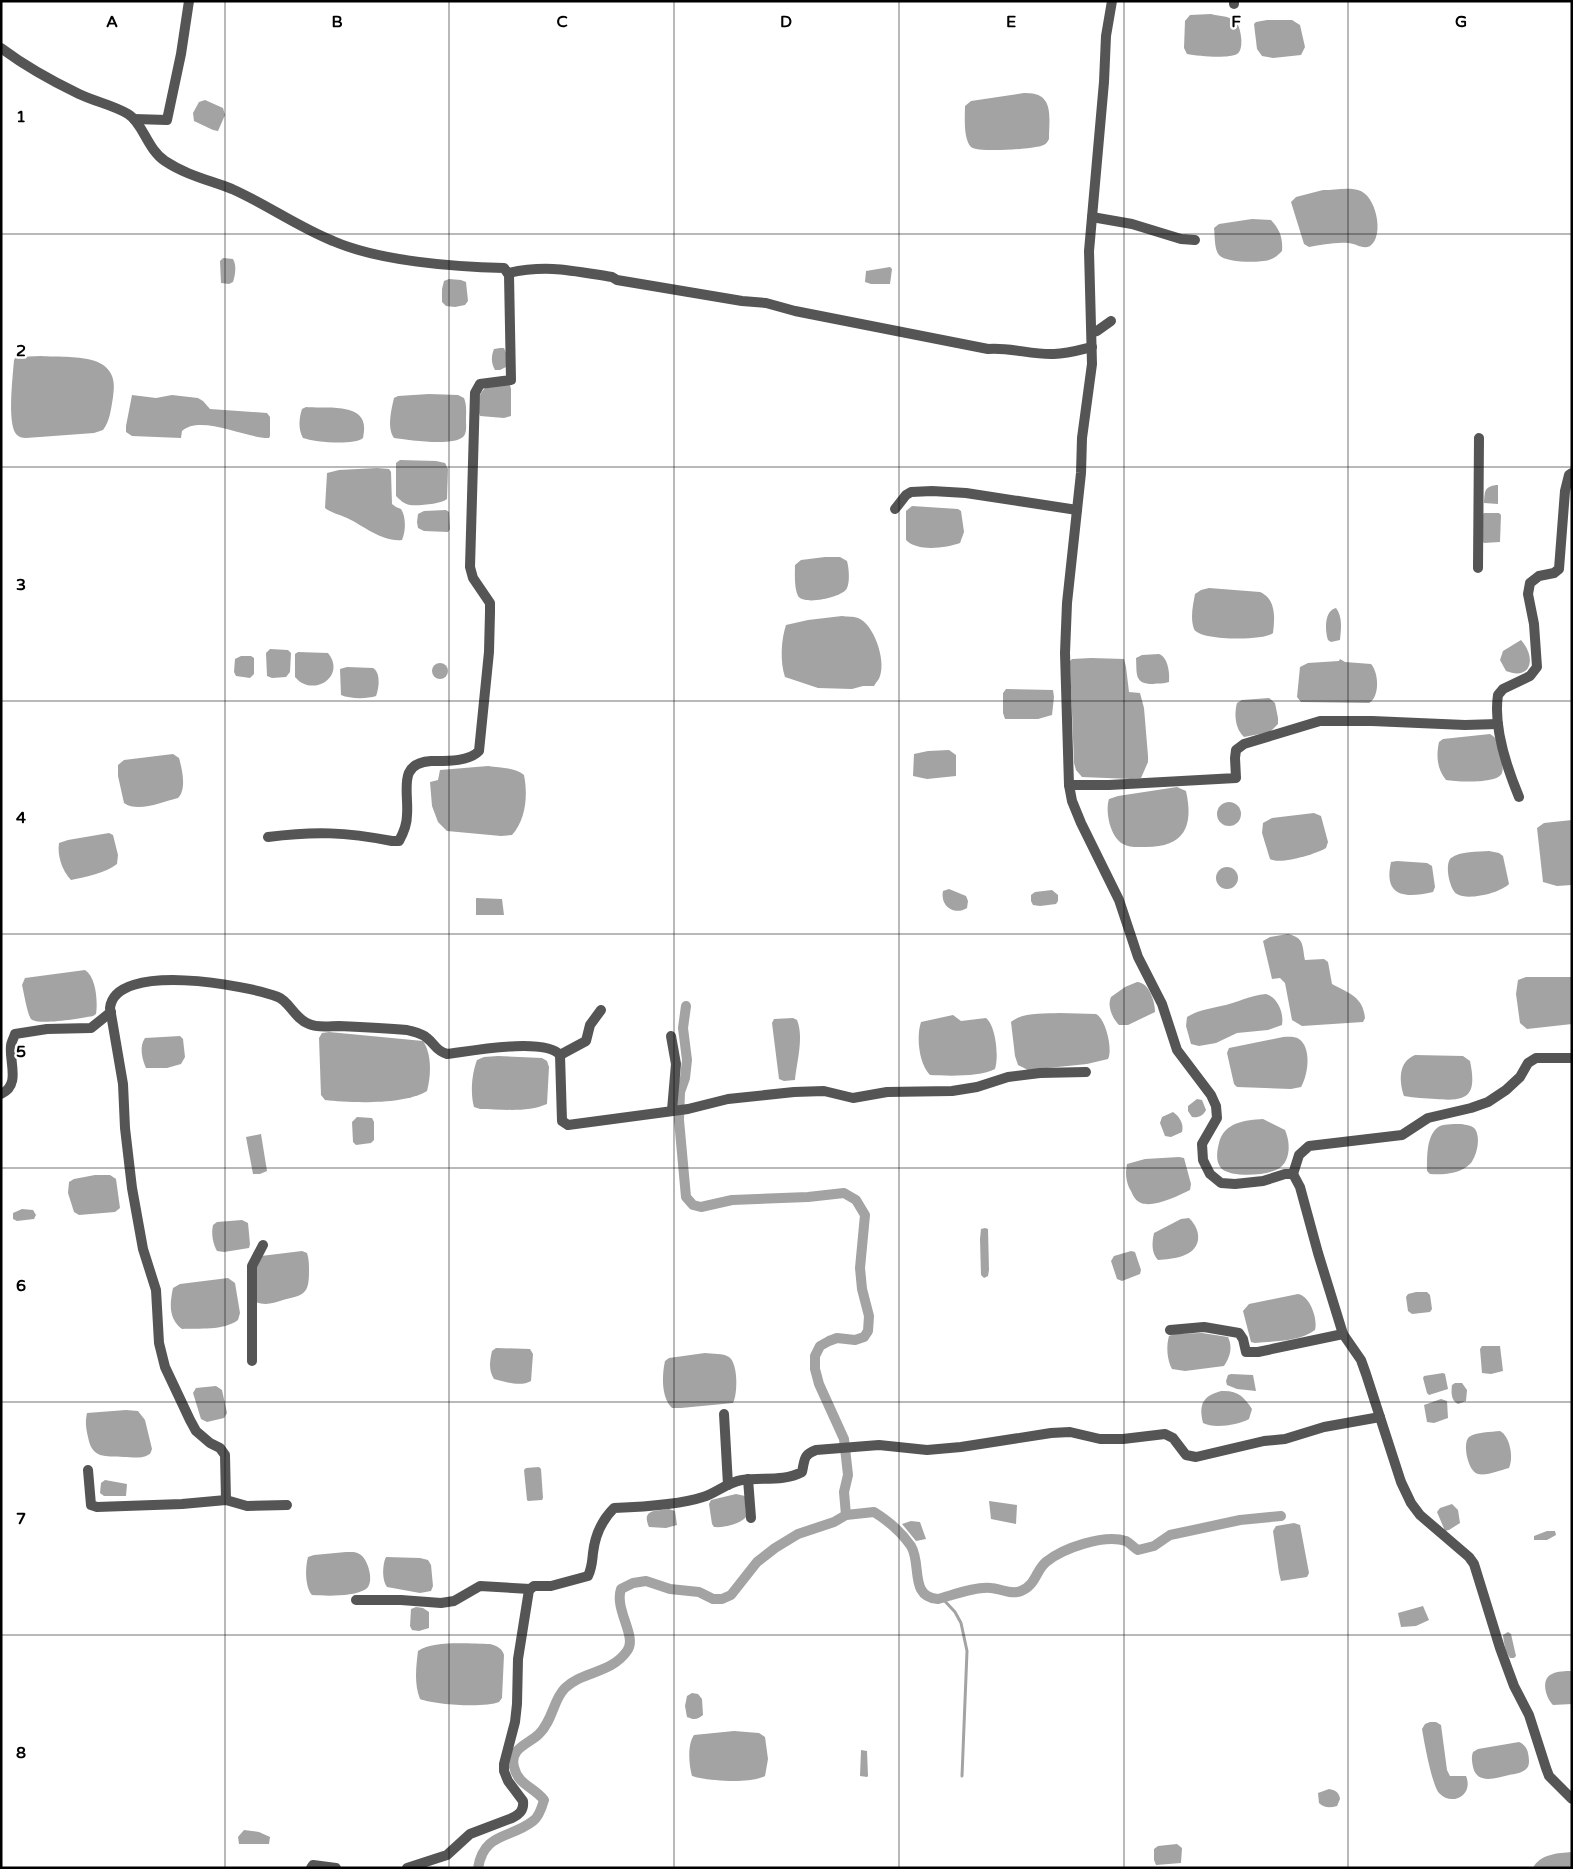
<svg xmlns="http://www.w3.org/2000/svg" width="1573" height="1869" font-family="'Varela Round',sans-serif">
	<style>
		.water { fill: #a3a3a3 }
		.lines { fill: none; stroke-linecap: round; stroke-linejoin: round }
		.stream { stroke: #a3a3a3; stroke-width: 3 }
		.canal { stroke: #a3a3a3; stroke-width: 10 }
		.minor { stroke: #555; stroke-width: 10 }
		.grid { fill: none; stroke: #000; stroke-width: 1; stroke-opacity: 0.55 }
		.grid-label { font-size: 16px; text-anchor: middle; font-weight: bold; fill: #000; stroke: #fff; stroke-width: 5; stroke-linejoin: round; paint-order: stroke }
	</style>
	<rect width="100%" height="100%" fill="#fff"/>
	<!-- water -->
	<g class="water">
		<path d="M1211,14C1218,16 1228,16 1234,20C1241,24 1245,50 1237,54C1228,59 1198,56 1187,54L1184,48L1185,21L1190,15Z"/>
		<polygon points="1267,20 1292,20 1300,25 1305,47 1301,55 1273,58 1262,56 1257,49 1254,24 1256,22"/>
		<path d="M1024,93C1055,92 1049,116 1049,139C1047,143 1045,145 1041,146C1031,149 978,153 971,147C963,139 965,116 965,106L971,101Z"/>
		<polygon points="205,100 223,108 225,115 218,131 213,130 194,121 193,113 199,102"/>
		<path d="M1323,190C1334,190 1348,187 1358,190C1376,194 1385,236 1370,246C1363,250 1355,243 1348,243C1335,242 1321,245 1309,247L1304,244L1291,202L1296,197Z"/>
		<path d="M1252,219L1271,220C1280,230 1283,238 1282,251C1278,255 1275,258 1269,260C1259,263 1226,263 1219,255C1214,249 1215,236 1214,228L1219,224Z"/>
		<path d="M223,258L233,259C237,266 235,275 233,282L229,284L221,283L220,261Z"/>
		<polygon points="890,267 892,269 890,284 871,284 865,282 866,271"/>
		<polygon points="449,279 461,280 466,282 468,301 465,305 455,307 446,306 442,302 442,289 444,281"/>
		<path d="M500,348H504L506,353V367L500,370H495C491,363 491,356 494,349Z"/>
		<path d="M41,356C71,358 122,351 113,397C111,409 110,421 103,430L94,433L26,438C22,438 19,437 16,434C7,422 13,375 14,360L16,357Z"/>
		<path d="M507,384L510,385L511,389V416L504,418L480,416C478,410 478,406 479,400C481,384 494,385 507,384Z"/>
		<path d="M429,394L458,395L464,398C467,405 466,413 466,421C466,425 467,432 464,436C455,447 408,440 394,438C387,428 391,411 394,398L398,396Z"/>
		<path d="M132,395L156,398L172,395L198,398L203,401L210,409L267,413L270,417V436L269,438C247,439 201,414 182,431L181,438L132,436L126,432V426Z"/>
		<path d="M306,407C330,409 372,401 363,438C353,446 314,442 303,438C298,429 299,418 302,409Z"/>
		<path d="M400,460L436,461L445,463L448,469L447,499C441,504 419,506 410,505C404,504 400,500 396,496V463Z"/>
		<path d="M377,468L389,469L391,472L392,504L396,507L401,509C406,516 406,531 402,540C382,542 364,526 347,518C339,514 331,513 325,508L327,473L339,470Z"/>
		<path d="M1496,485H1498V504L1484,503C1485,491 1484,487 1496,485Z"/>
		<path d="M912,506L958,509L961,511L964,532L960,543C946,548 917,552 906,540V511Z"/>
		<polygon points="446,510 449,512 450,529 448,532 424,531 418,528 417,522 418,514 424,511"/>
		<polygon points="1484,513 1499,513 1501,515 1500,542 1484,543 1482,541 1482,515"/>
		<path d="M825,557H840L847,561C849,568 850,582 847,588C844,597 804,606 798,596C794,587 795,574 795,565L801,560Z"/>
		<path d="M1209,588L1260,592C1276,599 1275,617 1273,633C1265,641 1199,641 1194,629C1190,618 1193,605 1195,594L1201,590Z"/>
		<path d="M1336,608C1343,617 1341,630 1340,640L1331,642L1328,640C1325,630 1324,611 1336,608Z"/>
		<path d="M842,616C847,617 853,616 858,618C874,624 886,660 880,676C879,680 876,682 874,686H863L852,689L818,688L785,677C780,662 781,640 786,625L808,620Z"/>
		<path d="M1521,640C1537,658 1531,681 1506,671L1500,660L1503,651Z"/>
		<polygon points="270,649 288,650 291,653 290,672 286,677 272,678 267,676 266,653"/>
		<path d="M298,652L328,653C347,677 312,698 295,677V654Z"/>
		<path d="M1159,654C1168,657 1170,673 1169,682C1164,684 1158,683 1153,684C1134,684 1137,674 1136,658L1142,655Z"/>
		<polygon points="241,656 251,656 254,658 254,674 250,678 236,676 234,672 235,659"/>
		<polygon points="1091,658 1124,659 1126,667 1129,692 1140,693 1144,708 1148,756 1148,762 1141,778 1131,779 1082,777 1076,770 1074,763 1070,661 1072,659"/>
		<path d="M1340,659L1345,662L1371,664C1379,673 1380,697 1369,703L1301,702L1297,697L1300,667L1308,663L1339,661Z"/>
		<circle cx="440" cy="671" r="8"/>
		<path d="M347,667L373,668C381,673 379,688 376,696C367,699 350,699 341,695L340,669Z"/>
		<polygon points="1006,689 1053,690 1054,697 1052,715 1038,719 1005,719 1003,713 1003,693"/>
		<path d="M1269,698L1275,703L1278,718V724L1270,732L1244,737C1235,729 1234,714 1237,703L1242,700Z"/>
		<path d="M1490,734C1498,738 1498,745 1500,754C1501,759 1504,767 1502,773C1498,784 1457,782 1446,780C1437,769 1436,756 1439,742L1443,739Z"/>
		<polygon points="949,750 956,755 956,776 927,779 913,776 914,754 928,751"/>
		<path d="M173,754L179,758C182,769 187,789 178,798C162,802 138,813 124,803L118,776V765L124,760Z"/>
		<path d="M488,766C500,768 515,767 524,775C528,795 526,820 512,835L501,836L447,831L438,822L432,806L430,782L438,780L440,770Z"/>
		<path d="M1177,787L1186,791C1194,827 1184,847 1146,847C1139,847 1129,848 1123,844C1110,837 1105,811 1109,799L1118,796Z"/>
		<circle cx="1229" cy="814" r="12"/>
		<path d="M1314,813L1321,816L1328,842L1326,848C1316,854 1280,865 1270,859L1262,833L1263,823L1272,818Z"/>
		<polygon points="1572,820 1572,885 1557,886 1543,882 1537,828 1544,823"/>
		<path d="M109,833L113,835L118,855L117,864C105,873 86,877 71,880C62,871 57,855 59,843L68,840Z"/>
		<path d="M1489,851L1499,853L1503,856L1509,884C1500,893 1468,901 1457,894C1450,891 1444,864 1451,858C1460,851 1478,852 1489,851Z"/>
		<path d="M1397,861L1427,863L1432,866L1435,887L1433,892C1406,898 1383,898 1391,862Z"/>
		<circle cx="1227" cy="878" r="11"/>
		<path d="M949,889L966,896L968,901L967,908C954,916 940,906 943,891Z"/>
		<polygon points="1052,890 1058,895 1058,901 1056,904 1040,906 1033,905 1031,901 1031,895 1035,892"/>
		<polygon points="476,898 502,899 504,915 476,915"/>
		<path d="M1288,934C1305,938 1302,946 1305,960L1324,959L1328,962L1332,984C1349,993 1363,997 1365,1018L1363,1022L1302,1026L1292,1020L1285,983L1280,978L1272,979L1263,941L1270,937Z"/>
		<path d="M85,970C96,977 98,1001 96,1014L93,1016C82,1018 38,1026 31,1019C27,1013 24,993 22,985L25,978Z"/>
		<polygon points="1526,977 1571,977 1572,1024 1527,1029 1520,1023 1516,994 1518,980"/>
		<path d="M1137,982C1149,982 1155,1002 1155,1012L1128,1025H1119C1112,1018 1107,1006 1111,997L1125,987Z"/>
		<path d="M1266,994C1278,998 1284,1013 1282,1025L1268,1030L1237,1033L1216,1043L1199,1046L1191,1044L1186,1026L1187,1017C1198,1010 1209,1009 1221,1006C1237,1003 1250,995 1266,994Z"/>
		<path d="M1059,1013L1096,1014C1106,1019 1113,1050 1108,1059L1087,1064L1028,1070L1018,1065L1015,1056L1011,1022C1022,1012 1044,1014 1059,1013Z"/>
		<path d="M953,1015L961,1021L986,1018C996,1026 999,1057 995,1069C981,1077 947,1076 930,1075C919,1064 916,1037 921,1022Z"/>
		<path d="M793,1018L797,1020C804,1037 797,1061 795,1080L784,1081L779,1079L772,1023L774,1019Z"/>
		<path d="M329,1032L423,1041C432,1054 431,1076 427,1091C405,1105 350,1103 325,1100L321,1095L319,1038L322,1033Z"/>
		<path d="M180,1036L183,1039L185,1057L181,1064L167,1068H146C142,1059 139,1046 145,1038Z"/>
		<path d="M1283,1037C1288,1037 1294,1036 1299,1039C1312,1048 1308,1075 1301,1087L1291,1089L1237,1087L1234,1084L1227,1053L1229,1048Z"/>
		<path d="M1415,1055L1463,1056L1470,1061C1477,1095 1469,1102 1436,1099C1425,1098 1415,1098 1404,1096C1399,1081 1398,1062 1415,1055Z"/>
		<path d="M498,1056L542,1058L547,1061L549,1067L547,1104C527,1113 501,1109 480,1109L474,1107C470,1093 472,1073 477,1060L484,1057Z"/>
		<path d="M1197,1099L1202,1100L1206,1110C1203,1116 1198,1118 1192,1117L1188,1111V1106Z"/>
		<path d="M1173,1112C1180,1117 1184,1124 1182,1132L1171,1137L1165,1136L1160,1123L1162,1117Z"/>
		<polygon points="357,1117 372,1118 374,1122 374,1140 371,1143 356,1145 353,1142 352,1122"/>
		<path d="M1263,1119L1285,1130C1290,1141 1291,1158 1281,1167C1271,1176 1232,1178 1222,1169C1215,1162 1217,1151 1219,1143C1224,1122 1246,1120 1263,1119Z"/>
		<path d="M1461,1124C1466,1125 1472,1125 1475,1129C1481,1138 1477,1155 1471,1163C1461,1174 1444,1175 1430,1174L1427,1171C1427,1158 1426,1133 1440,1126C1446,1124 1455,1124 1461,1124Z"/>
		<polygon points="261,1134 267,1171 260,1174 253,1174 246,1137"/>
		<path d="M1179,1157L1184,1158L1191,1184L1190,1190C1178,1196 1153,1208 1141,1203C1136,1201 1133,1196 1131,1191C1126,1183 1125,1173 1127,1164L1145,1159Z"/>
		<polygon points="95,1175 110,1175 116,1179 120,1208 115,1212 79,1215 74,1212 68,1193 69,1182 74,1179"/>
		<polygon points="22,1209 33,1210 36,1215 34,1219 17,1221 13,1219 13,1213"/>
		<path d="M1189,1218C1195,1224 1199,1231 1198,1240C1195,1257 1173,1259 1158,1260C1151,1253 1152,1242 1154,1233L1181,1219Z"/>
		<path d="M242,1220L248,1223L250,1244L249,1248L224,1252L217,1251C213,1244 211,1234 213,1225L217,1222Z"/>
		<polygon points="985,1228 988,1229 989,1270 988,1276 984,1278 981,1275 980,1239 981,1229"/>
		<path d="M302,1251L307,1253C309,1259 309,1265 309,1272C309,1295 303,1295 283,1300C273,1303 266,1306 256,1302L255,1266L261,1256Z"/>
		<polygon points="1131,1251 1135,1252 1141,1270 1140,1274 1122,1281 1117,1279 1111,1261 1114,1256"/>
		<path d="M228,1278L235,1283L240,1313L238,1320C223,1331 199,1328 182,1329C168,1318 170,1303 173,1288L180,1284Z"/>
		<polygon points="1416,1292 1427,1292 1430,1295 1432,1309 1430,1312 1412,1314 1408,1311 1406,1297 1408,1294"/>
		<path d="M1298,1294C1310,1296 1318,1319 1315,1330C1299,1342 1274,1341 1255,1343L1251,1342L1243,1311L1249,1304Z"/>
		<path d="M1202,1333L1228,1337C1233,1347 1230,1357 1224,1366L1185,1371L1172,1369C1167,1360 1166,1346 1169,1336L1174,1334Z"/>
		<polygon points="1482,1346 1500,1346 1503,1371 1491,1374 1482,1373 1480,1349"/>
		<path d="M496,1348L530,1349L533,1354L531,1381C521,1387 505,1382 494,1379C488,1370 490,1360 492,1351Z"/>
		<path d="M705,1353C712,1354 723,1353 729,1357C738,1363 738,1394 733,1403L681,1408H672C661,1397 662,1375 665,1361L669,1358Z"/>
		<polygon points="1443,1373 1445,1374 1448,1389 1429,1395 1427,1393 1423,1378 1424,1376"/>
		<polygon points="1231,1374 1253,1375 1256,1391 1237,1389 1227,1385 1226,1381 1228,1375"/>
		<path d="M1455,1383H1462L1467,1390L1466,1401L1458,1404C1451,1401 1451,1392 1452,1385Z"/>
		<polygon points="216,1386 222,1390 227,1413 224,1418 207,1422 201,1419 193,1393 196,1388"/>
		<path d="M1221,1391C1238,1390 1244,1397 1252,1409L1249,1419C1238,1425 1214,1429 1203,1423C1198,1403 1204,1396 1221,1391Z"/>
		<polygon points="1441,1399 1447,1401 1448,1418 1434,1423 1427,1422 1424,1405"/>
		<path d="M126,1410L138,1411L145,1420L152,1449C151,1451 151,1454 148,1455C142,1459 131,1457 124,1457C105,1456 92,1459 88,1437C86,1428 85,1422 87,1413Z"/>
		<path d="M1500,1431C1510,1436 1514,1458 1509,1468C1501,1470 1487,1476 1478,1474C1468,1472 1462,1443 1469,1437C1476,1432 1491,1432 1500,1431Z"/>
		<polygon points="539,1467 541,1469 543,1498 542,1500 528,1501 527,1500 524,1470 526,1468"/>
		<polygon points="105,1480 127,1484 126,1496 104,1496 100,1493 101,1483"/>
		<path d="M736,1494L745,1496L746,1517C740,1524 724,1528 714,1527L712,1524L709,1504L711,1500Z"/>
		<polygon points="989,1501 1017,1505 1016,1524 991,1519"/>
		<polygon points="1452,1504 1458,1510 1460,1523 1449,1530 1445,1531 1437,1512 1440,1508"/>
		<path d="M669,1509L675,1511L677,1525L666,1528L649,1527C641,1509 656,1511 669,1509Z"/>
		<polygon points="911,1521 920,1522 926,1539 916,1541 902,1524"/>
		<polygon points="1294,1523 1300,1525 1309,1573 1307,1577 1281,1581 1279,1573 1273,1531 1276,1526"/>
		<polygon points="1547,1531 1555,1531 1556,1535 1547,1540 1534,1540 1534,1536"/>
		<path d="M346,1552C351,1552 356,1551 361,1555C368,1560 375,1583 366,1589C354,1597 326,1596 312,1595C305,1587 305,1568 308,1557L314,1555Z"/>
		<path d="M386,1557L420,1558L428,1560L431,1565L433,1586L431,1591L420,1593L387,1587C382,1581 382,1565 386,1557Z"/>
		<polygon points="1423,1606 1429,1620 1416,1626 1401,1627 1398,1613"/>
		<polygon points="416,1607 423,1608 429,1612 429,1628 419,1631 412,1630 410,1626 411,1609"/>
		<path d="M1508,1632L1511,1634L1516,1656L1514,1658H1510C1505,1651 1504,1643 1503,1635Z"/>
		<path d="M490,1644C497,1646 502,1648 504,1655L502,1698L499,1702C485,1708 435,1705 420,1699C414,1684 416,1667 418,1651C434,1640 470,1644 490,1644Z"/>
		<path d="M1572,1671V1704L1553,1705C1546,1698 1540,1679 1552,1674C1557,1671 1566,1671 1572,1671Z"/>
		<path d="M692,1693L698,1694L702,1699L703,1715C697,1720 694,1720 687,1717L685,1706L687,1696Z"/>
		<path d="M1430,1722H1436L1441,1725L1447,1770L1450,1776H1466C1474,1795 1452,1807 1439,1793C1432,1785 1424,1741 1422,1729L1425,1724Z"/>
		<path d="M734,1731L759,1733L765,1737L768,1759L765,1776C752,1784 706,1781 692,1776C689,1765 687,1745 694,1735Z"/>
		<path d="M1519,1742C1524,1744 1527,1748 1528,1753C1529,1758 1530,1765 1527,1768C1523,1773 1515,1774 1509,1775C1496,1778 1477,1785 1473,1767C1472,1762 1471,1757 1473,1752L1478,1749Z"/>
		<polygon points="861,1750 867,1751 868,1776 867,1777 860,1776"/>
		<path d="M1329,1789C1335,1790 1339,1792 1340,1799L1337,1806C1330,1808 1324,1808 1319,1803L1318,1793Z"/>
		<polygon points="244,1830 259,1832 270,1837 269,1844 239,1844 238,1837"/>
		<polygon points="1177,1844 1182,1848 1181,1863 1156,1865 1154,1860 1154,1849 1158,1846"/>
		<path d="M1572,1852V1868H1533C1540,1854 1558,1853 1572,1852Z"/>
	</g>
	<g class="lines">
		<!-- stream -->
		<polyline class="stream" points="942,1598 955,1612 961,1623 967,1651 962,1776"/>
		<!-- canal -->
		<g class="canal">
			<polyline points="686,1006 683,1028 687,1060 685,1078 680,1092 679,1120 686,1197 693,1205 701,1207 732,1200 808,1197 844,1193 856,1200 865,1215 860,1268 862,1289 869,1316 868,1331 864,1337 855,1340 837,1338 829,1341 820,1346 815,1356 815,1369 819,1384 844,1439 848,1475 844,1492 846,1515"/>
			<path d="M478,1868C484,1832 510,1839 533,1821C539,1817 542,1807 544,1800C534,1787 518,1785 514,1767C509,1748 529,1744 539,1734C553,1720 553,1700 565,1688C582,1671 611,1674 627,1651C638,1637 614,1610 621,1589L633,1583L646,1581L670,1589L699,1592L713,1599H722L731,1595L757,1562L775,1548L798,1534L834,1522L846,1515L874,1512C887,1520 902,1533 911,1546C922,1564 909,1597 938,1599C953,1595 977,1586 991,1588C1002,1589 1011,1595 1021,1591C1036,1585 1036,1570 1046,1562C1063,1548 1104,1534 1126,1541C1130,1543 1134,1548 1138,1550L1154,1546L1170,1535L1240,1520L1281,1516"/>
		</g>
		<!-- minor -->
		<g class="minor">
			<polyline points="1112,1 1106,36 1104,82 1089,251 1092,364 1082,438 1081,473 1067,603 1065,653 1069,785 1072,801 1081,823 1119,900 1138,957 1162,1004 1177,1050 1211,1095 1216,1106 1217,1118 1202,1144 1203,1160 1210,1174 1221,1183 1235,1184 1263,1181 1285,1174 1293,1174 1300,1187 1318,1253 1343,1334 1361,1360 1366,1374 1401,1482 1411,1503 1420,1515 1469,1557 1474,1564 1500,1648 1514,1686 1529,1715 1546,1768 1549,1776 1572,1799"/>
			<polyline points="1234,1 1234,4"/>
			<path d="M1,48C25,66 52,81 79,94C96,102 113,105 128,114C143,123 147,149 165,161C186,175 209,180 232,189C266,204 298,227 333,241C379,261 454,267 504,268L509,275L511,380L480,384L475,393L470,567L473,578L490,603V612L489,652L479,751C469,762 445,761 431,761C397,763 409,791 407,815C407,825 404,832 399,841H392C345,832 315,831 268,837"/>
			<polyline points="134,119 167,120 181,54 189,1"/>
			<polyline points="1092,217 1132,224 1181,239 1195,240"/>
			<path d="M508,273C548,264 573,271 612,277L617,280L742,301L766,303L795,311L988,349C1010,347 1032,355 1054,354C1067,354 1080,350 1092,347"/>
			<polyline points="1092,332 1097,331 1111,321"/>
			<polyline points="895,509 906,495 911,492 932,491 966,493 1077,510"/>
			<polyline points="1478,568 1479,438"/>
			<polyline points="1069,785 1109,785 1236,778 1235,758 1236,750 1244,744 1320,721 1372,721 1465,725 1498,724"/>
			<path d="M1519,797C1507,768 1493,727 1498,695L1503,689L1530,676L1537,667L1534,624L1528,594L1530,583L1539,576L1554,573L1559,569L1565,491L1569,475L1572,473"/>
			<polyline points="671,1036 676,1064 672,1110"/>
			<polyline points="560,1055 586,1041 590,1025 601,1010"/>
			<path d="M1,1094C21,1085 9,1062 11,1046C11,1042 14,1038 15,1034L47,1029L91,1028L111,1012"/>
			<polyline points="1293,1174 1299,1155 1309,1146 1402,1135 1428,1118 1471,1108 1488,1102 1506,1090 1520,1077 1528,1063 1536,1058 1572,1058"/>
			<polyline points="1170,1330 1204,1327 1239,1333 1243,1339 1246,1352 1258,1352 1343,1334"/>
			<polyline points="252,1361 252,1266 263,1245"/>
			<polyline points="724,1414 728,1485"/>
			<polyline points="88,1470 91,1505 97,1507 182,1504 226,1500 247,1506 287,1505"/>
			<polyline points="748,1479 751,1518"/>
			<path d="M226,1500L225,1455L220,1448L210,1443L196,1431L190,1420L165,1367L159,1343L156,1290L143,1249L132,1188L125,1128L123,1084L110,1008C115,961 248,985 278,997C289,1001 295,1019 309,1024C317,1028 330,1026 339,1026C362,1027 384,1028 407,1030C414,1032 422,1033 427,1038C436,1045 435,1050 447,1054C470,1051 545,1037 560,1055L562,1121L568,1125L688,1109L728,1099L794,1092L824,1091L853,1098L887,1092L952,1091L977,1087L1008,1077L1040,1073L1086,1072"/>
			<polyline points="356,1600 401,1600 441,1603 454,1601 480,1586 530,1589"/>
			<polyline points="311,1868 313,1865 336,1868"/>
			<path d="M407,1868L447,1855L470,1834L512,1818C520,1814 524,1810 523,1801L508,1781L504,1771V1764L515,1722L517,1704L518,1659L529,1590L534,1586H551L588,1576C592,1568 592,1562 593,1553C595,1535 601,1521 614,1508C640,1507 679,1505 703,1497C716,1493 728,1482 742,1480C763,1477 783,1482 802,1472C805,1459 803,1455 816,1450L879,1445L927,1450L961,1447L1051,1433L1070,1432L1100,1439H1123L1165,1434L1173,1438L1186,1455L1196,1457L1264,1441L1285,1439L1324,1427L1380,1417"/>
		</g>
	</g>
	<!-- grid -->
	<path class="grid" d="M225,1V1868M449,1V1868M674,1V1868M899,1V1868M1124,1V1868M1348,1V1868M1,234H1572M1,467H1572M1,701H1572M1,934H1572M1,1168H1572M1,1402H1572M1,1635H1572"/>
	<g class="grid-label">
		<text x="112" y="27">A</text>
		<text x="337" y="27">B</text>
		<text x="562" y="27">C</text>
		<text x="786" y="27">D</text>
		<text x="1011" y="27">E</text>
		<text x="1236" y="27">F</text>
		<text x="1461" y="27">G</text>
		<text x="21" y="122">1</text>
		<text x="21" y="356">2</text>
		<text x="21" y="590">3</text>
		<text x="21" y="823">4</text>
		<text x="21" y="1057">5</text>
		<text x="21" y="1291">6</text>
		<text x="21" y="1524">7</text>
		<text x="21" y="1758">8</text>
	</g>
	<!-- border -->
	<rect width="1573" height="1869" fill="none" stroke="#000000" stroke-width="5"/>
</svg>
